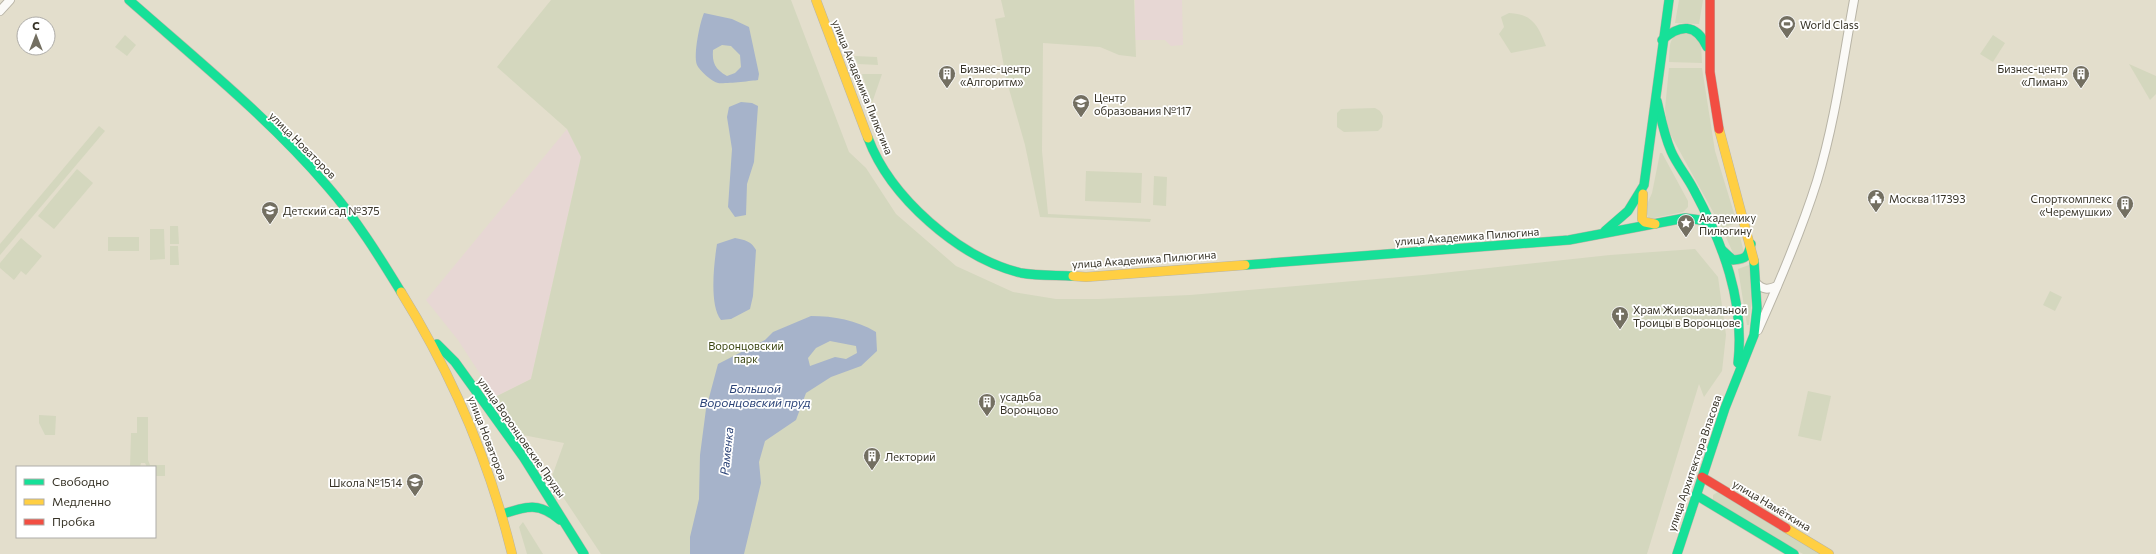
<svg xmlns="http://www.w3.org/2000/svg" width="2156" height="554" font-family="Commissioner,sans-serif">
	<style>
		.industrial { fill: #e7d7d4 }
		.green { fill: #d4d7be }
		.water { fill: #a6b3ca; fill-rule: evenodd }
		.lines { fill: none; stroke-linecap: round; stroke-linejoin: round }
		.street-casing { stroke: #b8b4a6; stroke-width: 10 }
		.fast-casing { stroke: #b8b4a6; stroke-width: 10 }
		.slow-casing { stroke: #b8b4a6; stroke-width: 10 }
		.jam-casing { stroke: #b8b4a6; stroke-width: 10 }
		.street { stroke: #fbfaf7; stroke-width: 8 }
		.fast { stroke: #16e098; stroke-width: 9 }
		.slow { stroke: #ffcf43; stroke-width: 9 }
		.jam { stroke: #f24e42; stroke-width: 9 }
		.labels { text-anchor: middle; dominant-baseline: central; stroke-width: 3.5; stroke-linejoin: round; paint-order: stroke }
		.poi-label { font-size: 11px; fill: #373327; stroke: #fff; text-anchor: start }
		.street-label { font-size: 11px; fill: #373327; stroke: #fff }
		.park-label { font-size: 11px; fill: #3a4511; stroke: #fff }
		.water-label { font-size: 12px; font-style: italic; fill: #2b4377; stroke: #fff }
	</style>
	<rect width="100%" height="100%" fill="#e3decc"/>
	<!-- industrial -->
	<g class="industrial">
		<polygon points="1135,0 1182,0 1183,45 1171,46 1165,40 1135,40"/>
		<polygon points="567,129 581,157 531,379 495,397 458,340 426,300"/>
	</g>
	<!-- green -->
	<g class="green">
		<polygon points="551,0 791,0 849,152 866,168 896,214 956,266 1013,292 1056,299 1098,299 1190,295 1423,275 1610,255 1695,249 1718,277 1726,335 1722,371 1704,397 1699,384 1647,554 601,554 551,479 564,443 523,435 495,397 531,379 581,157 567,129 497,67"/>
		<polygon points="1001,0 1134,0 1136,57 1119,55 1100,47 1043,43 1042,151 1048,214 1151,219 1150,222 1040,217 1025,145 1007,82 995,19 1005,17"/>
		<polygon points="1679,0 1703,0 1699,24 1675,23"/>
		<path d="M1509,13C1533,14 1538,26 1546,46L1511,53L1499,34L1504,27L1501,17Z"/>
		<path d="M1691,32L1701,43L1702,63L1669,62C1670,41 1668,34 1691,32Z"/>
		<polygon points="125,35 136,45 127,56 115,47"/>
		<polygon points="1993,35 2005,43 1993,62 1980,54"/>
		<polygon points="854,56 877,57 878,65 858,64"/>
		<polygon points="2129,64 2156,76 2156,94 2150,100"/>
		<polygon points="1669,68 1702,68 1715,151 1737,223 1722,228 1668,130 1665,109"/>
		<polygon points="862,74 882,74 872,103"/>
		<polygon points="1375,108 1380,111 1383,116 1382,127 1378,131 1344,132 1337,127 1337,113 1341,109"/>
		<polygon points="99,126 105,131 0,255 0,244"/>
		<polygon points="1660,153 1662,153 1688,201 1688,207 1683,212 1649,219 1645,209 1652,193"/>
		<polygon points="77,169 93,183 54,229 38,216"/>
		<polygon points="1086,171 1142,173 1141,203 1085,201"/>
		<polygon points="1154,176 1167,177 1166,206 1153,205"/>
		<polygon points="170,226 178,226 179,244 170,244"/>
		<polygon points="1738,228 1744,253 1734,255 1724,233"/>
		<polygon points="150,229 164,229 165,259 150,260"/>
		<rect x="108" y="237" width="31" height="14"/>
		<polygon points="21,238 42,256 26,275 21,271 14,280 0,268 0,263"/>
		<polygon points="178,246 179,265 170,265 170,246"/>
		<polygon points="1749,265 1752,296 1749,325 1747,325 1738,269"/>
		<polygon points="2050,291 2062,297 2055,311 2043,305"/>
		<polygon points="1808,391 1831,396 1821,441 1798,436"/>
		<polygon points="39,415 56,416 55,435 45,435 39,423"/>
		<polygon points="137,417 148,417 148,460 150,465 165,465 165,476 155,476 155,467 147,467 145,463 141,463 140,467 130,467 131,433 137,433"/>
		<polygon points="1718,492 1822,554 1803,554 1713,500 1713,495"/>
		<polygon points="523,522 543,554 527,554 519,527"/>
	</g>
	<!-- water -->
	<g class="water">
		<path d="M704,13L732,19L749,27L759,74L758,80C751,81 723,84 718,83C711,81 700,71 697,65C693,55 700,22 704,13ZM722,45L731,46L740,55L741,67L735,73L727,76C715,69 712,63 713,50Z"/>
		<polygon points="741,102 752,103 758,106 754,162 747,184 746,215 735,217 728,207 732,149 727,117 729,107"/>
		<path d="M735,238C745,240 751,241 756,250L753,296L750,309L731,319L721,320C709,305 714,263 717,244Z"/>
		<path d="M811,316C834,316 856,320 876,332L877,351L861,366L831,377L806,393L796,420L765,441L759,462L761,483L744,554H690V537L699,499L700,455L706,409L718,364L765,340L773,332ZM830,341L856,346L857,353L846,359L835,357L810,366L808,358L816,348Z"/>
	</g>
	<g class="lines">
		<defs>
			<g id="street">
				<polyline points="0,11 10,0"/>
				<path d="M1756,283C1763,290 1768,290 1777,286"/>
				<path d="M1758,330C1780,281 1801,232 1817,181C1835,122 1843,60 1854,0"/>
			</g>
			<g id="fast">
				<path d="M129,0C197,60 269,118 328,187C356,219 379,256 401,292"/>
				<path d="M1662,40C1680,24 1696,23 1707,47"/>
				<path d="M1657,101C1661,118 1664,135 1671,151C1677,165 1687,176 1694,190C1723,244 1745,301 1738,363"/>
				<path d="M868,138C890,197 959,258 1021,273C1038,276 1057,275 1073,276"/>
				<polyline points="1605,231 1628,211 1644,185 1669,0"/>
				<path d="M1722,250L1733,260C1746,259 1748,257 1751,244"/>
				<polyline points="1245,265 1569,240 1685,218 1708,221"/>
				<polyline points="437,344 455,362 524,458 584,554"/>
				<polyline points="1696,495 1794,554"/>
				<path d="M503,514C527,506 539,502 560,520"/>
				<polyline points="1677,554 1725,408 1754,335 1757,308 1754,261"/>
			</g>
			<g id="slow">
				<polyline points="816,0 868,138"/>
				<polyline points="1719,129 1754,261"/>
				<polyline points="1643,194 1642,219 1645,222 1655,224"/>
				<polyline points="1073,276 1086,277 1245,265"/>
				<path d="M401,292C452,374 489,460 512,554"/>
				<polyline points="1786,528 1829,554"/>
			</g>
			<g id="jam">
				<polyline points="1710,0 1710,72 1719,129"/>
				<polyline points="1702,477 1786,528"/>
			</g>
		</defs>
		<!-- street casing -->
		<use href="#street" class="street-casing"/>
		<!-- fast casing -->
		<use href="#fast" class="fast-casing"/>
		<!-- slow casing -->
		<use href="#slow" class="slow-casing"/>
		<!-- jam casing -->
		<use href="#jam" class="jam-casing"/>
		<!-- street -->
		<use href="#street" class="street"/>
		<!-- fast -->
		<use href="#fast" class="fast"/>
		<!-- slow -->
		<use href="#slow" class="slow"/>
		<!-- jam -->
		<use href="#jam" class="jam"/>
	</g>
	<!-- icons -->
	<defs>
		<symbol id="stadium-pin" viewBox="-11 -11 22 30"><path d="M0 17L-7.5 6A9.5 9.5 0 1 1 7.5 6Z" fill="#736f61" stroke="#fff"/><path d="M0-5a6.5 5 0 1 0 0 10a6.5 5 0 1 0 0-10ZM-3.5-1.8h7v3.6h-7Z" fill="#fff"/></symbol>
		<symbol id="building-pin" viewBox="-11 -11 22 30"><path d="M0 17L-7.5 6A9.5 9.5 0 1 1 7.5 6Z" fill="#736f61" stroke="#fff"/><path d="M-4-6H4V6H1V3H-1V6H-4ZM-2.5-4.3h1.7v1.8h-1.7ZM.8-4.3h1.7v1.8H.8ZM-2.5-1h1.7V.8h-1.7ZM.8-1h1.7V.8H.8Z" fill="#fff"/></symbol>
		<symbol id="school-pin" viewBox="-11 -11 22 30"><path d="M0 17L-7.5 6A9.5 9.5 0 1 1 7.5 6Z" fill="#736f61" stroke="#fff"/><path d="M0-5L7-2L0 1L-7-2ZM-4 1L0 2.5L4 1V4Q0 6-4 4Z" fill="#fff"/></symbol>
		<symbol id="civic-pin" viewBox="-11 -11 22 30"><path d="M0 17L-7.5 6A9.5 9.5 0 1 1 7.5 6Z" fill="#736f61" stroke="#fff"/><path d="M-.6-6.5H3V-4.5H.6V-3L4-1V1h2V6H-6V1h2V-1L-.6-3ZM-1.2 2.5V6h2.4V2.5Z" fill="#fff"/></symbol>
		<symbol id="sight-pin" viewBox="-11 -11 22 30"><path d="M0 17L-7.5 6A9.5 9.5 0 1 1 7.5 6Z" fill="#736f61" stroke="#fff"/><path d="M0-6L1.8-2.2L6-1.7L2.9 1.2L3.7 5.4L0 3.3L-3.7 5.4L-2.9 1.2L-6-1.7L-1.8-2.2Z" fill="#fff"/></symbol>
		<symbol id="church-pin" viewBox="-11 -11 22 30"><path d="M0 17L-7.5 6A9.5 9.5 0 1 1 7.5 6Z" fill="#736f61" stroke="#fff"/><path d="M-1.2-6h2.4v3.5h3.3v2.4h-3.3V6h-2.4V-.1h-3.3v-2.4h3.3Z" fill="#fff"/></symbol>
	</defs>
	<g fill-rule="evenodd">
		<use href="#stadium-pin" x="1777" y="14" width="20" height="27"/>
		<use href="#building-pin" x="937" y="64" width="20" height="27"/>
		<use href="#building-pin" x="2071" y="64" width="20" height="27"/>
		<use href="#school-pin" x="1071" y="93" width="20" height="27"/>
		<use href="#civic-pin" x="1866" y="188" width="20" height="27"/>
		<use href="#building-pin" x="2115" y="194" width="20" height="27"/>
		<use href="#school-pin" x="260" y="200" width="20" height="27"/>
		<use href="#sight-pin" x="1676" y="213" width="20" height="27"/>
		<use href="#church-pin" x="1610" y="305" width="20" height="27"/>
		<use href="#building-pin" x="977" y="392" width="20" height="27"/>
		<use href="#building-pin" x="862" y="446" width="20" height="27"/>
		<use href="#school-pin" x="405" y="472" width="20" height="27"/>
	</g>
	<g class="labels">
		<!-- poi labels -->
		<g class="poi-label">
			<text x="1800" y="24">World Class</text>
			<text x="960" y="68">Бизнес-центр<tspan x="960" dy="13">«Алгоритм»</tspan></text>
			<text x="2068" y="68" text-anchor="end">Бизнес-центр<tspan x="2068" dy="13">«Лиман»</tspan></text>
			<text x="1094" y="97">Центр<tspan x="1094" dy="13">образования №117</tspan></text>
			<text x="1889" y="198">Москва 117393</text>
			<text x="2112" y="198" text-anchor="end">Спорткомплекс<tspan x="2112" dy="13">«Черемушки»</tspan></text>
			<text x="283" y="210">Детский сад №375</text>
			<text x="1699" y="217">Академику<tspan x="1699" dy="13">Пилюгину</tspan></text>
			<text x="1633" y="309">Храм Живоначальной<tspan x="1633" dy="13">Троицы в Воронцове</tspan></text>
			<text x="1000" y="396">усадьба<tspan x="1000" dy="13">Воронцово</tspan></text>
			<text x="885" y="456">Лекторий</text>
			<text x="402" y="482" text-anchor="end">Школа №1514</text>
		</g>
		<!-- street labels -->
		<g class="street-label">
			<text transform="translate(863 87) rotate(68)">улица Академика Пилюгина</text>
			<text transform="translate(303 145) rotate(45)">улица Новаторов</text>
			<text transform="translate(1467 236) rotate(-4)">улица Академика Пилюгина</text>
			<text transform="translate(1144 259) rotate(-4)">улица Академика Пилюгина</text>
			<text transform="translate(522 437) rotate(55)">улица Воронцовские Пруды</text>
			<text transform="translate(488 438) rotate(69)">улица Новаторов</text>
			<text transform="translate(1694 463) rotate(-71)">улица Архитектора Власова</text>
			<text transform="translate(1772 505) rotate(31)">улица Намёткина</text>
		</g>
		<!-- park labels -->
		<g class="park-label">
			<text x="746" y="345">Воронцовский<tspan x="746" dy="13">парк</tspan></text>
		</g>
		<!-- water labels -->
		<g class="water-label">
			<text x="755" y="388">Большой<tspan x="755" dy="14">Воронцовский пруд</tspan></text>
			<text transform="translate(726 451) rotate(-84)">Раменка</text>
		</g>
	</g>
	<!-- legend -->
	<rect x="16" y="466" width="140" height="72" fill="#ffffff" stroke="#afada9"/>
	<rect x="24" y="479" width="20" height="6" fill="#16e098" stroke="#afada9"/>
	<text x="52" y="486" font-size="12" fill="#373327">Свободно</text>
	<rect x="24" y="499" width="20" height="6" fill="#ffcf43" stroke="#afada9"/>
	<text x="52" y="506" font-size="12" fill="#373327">Медленно</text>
	<rect x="24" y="519" width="20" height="6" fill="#f24e42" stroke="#afada9"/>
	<text x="52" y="526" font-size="12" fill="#373327">Пробка</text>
	<!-- north arrow -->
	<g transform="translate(36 36)"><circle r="19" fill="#ffffff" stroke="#afada9"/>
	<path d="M0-3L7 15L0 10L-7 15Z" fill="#736f61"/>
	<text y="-6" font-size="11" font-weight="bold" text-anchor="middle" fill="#373327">С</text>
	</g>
</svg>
